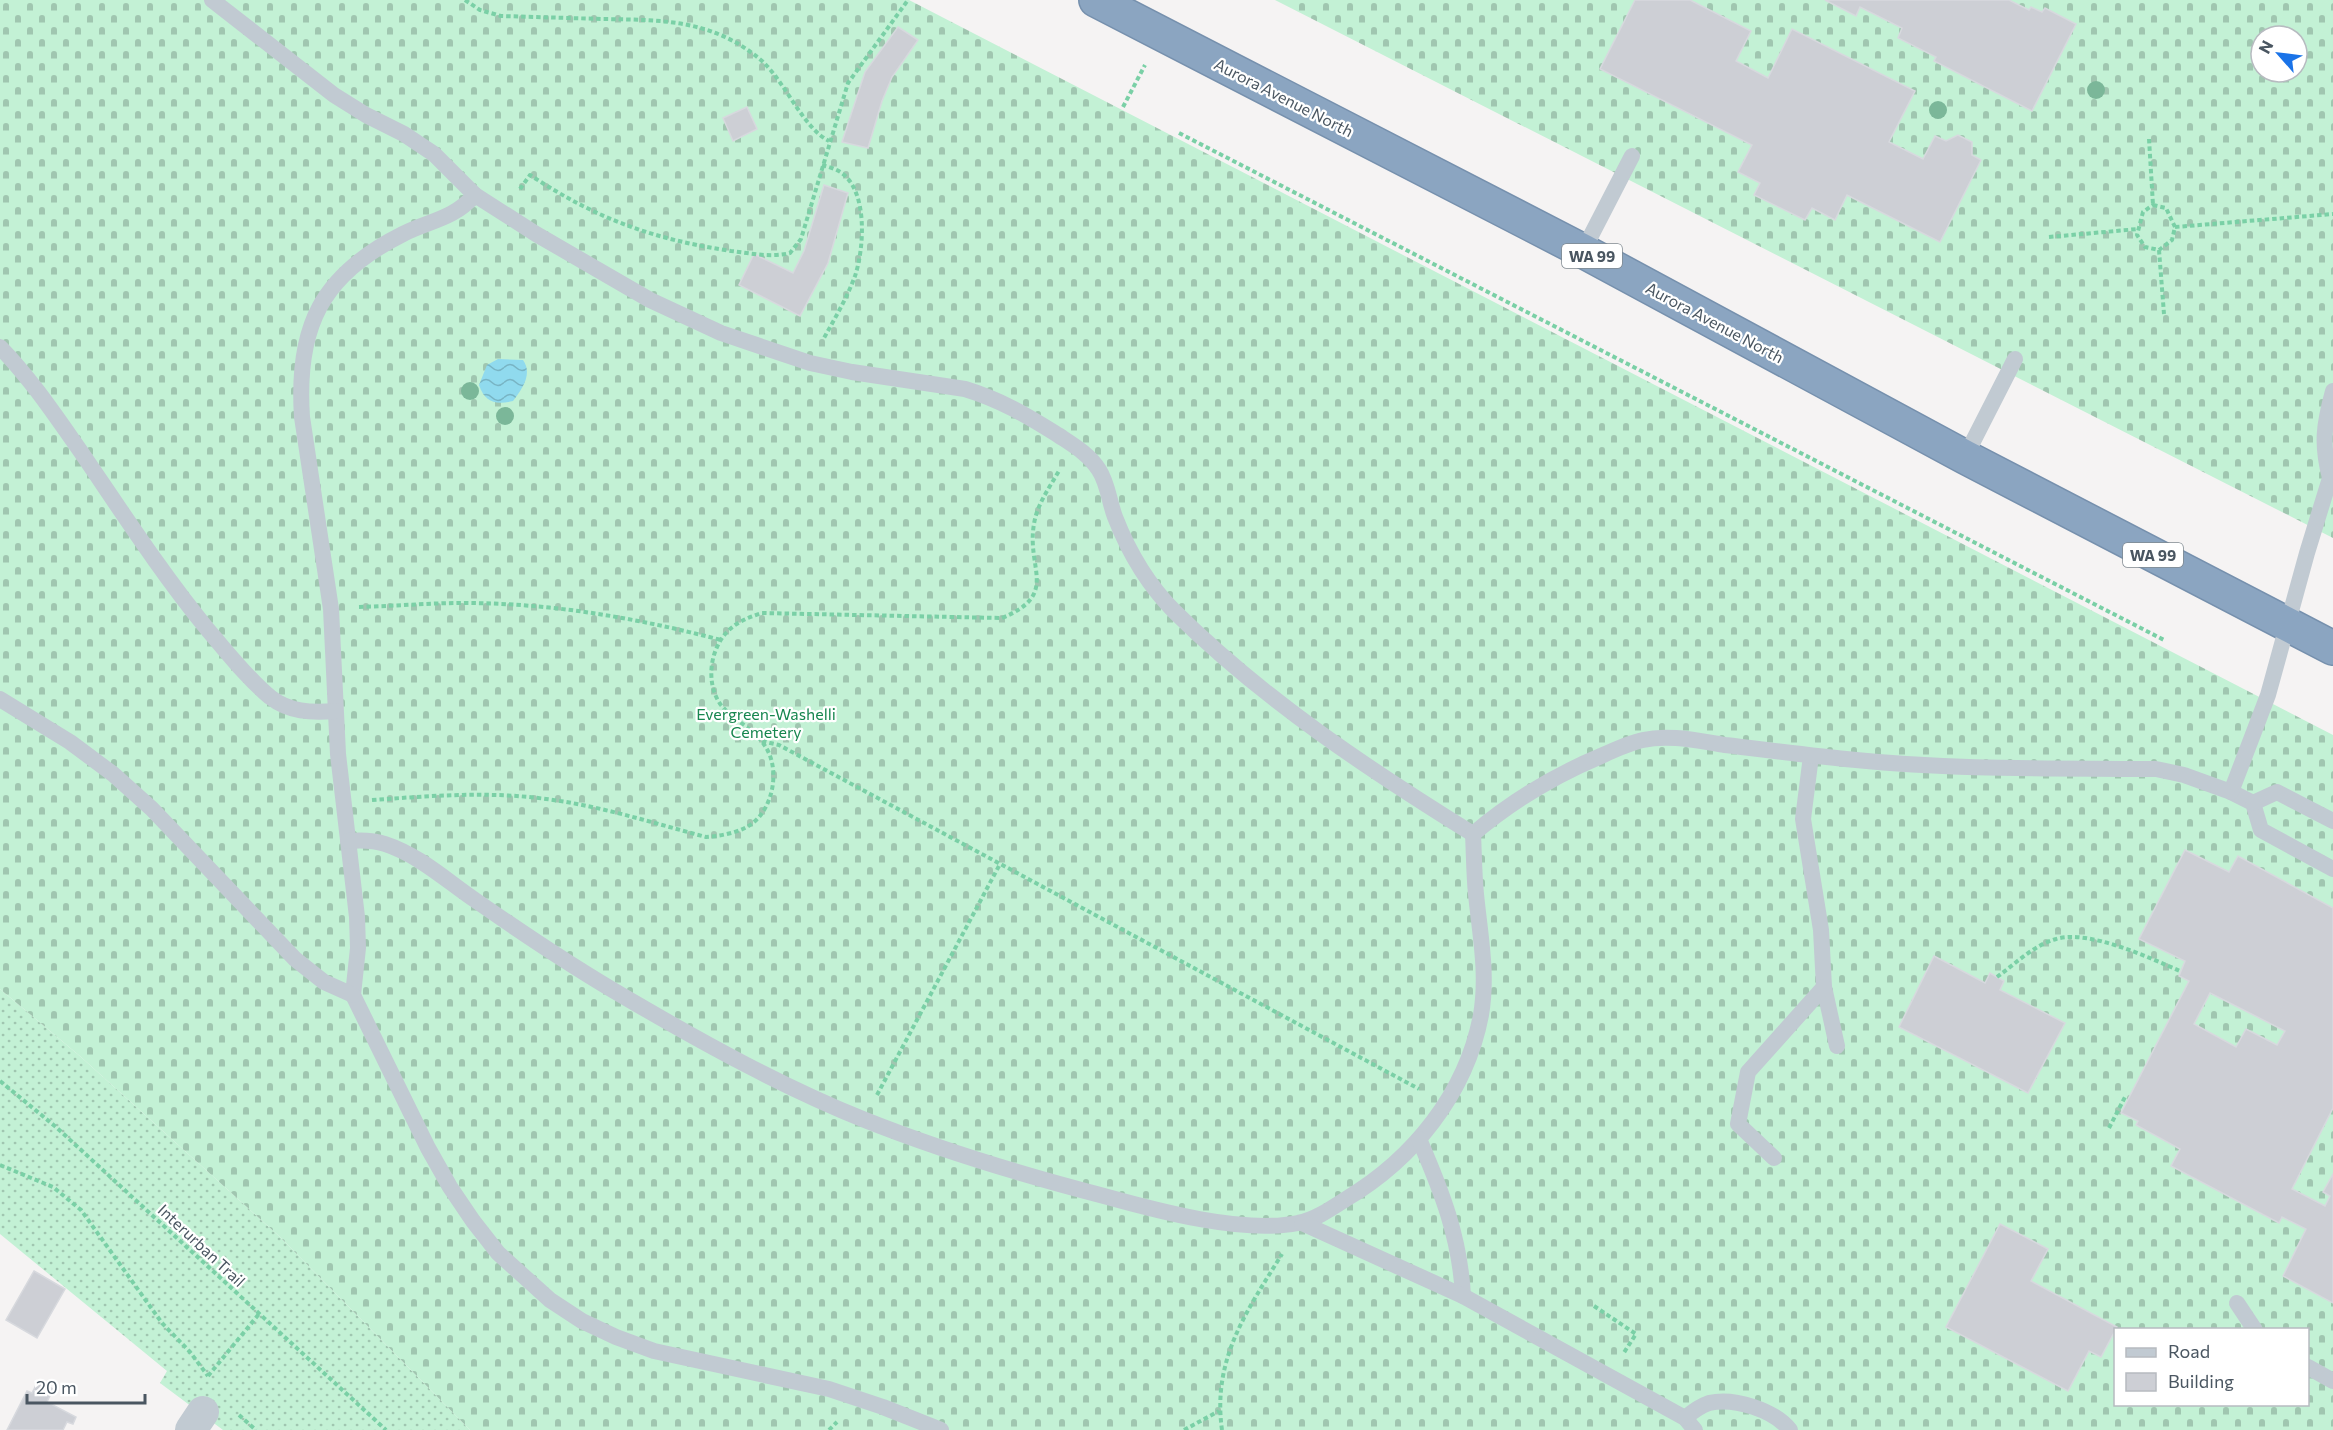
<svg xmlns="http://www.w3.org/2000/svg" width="2333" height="1430" font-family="Commissioner,sans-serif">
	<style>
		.grass { fill: url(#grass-dots) }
		.cemetery { fill: url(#cemetery-stones); fill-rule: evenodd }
		.water { fill: url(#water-waves) }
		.building { fill: #cdcfd5; stroke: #d7d9de; stroke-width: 1.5; fill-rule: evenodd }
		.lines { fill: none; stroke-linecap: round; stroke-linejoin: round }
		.highway-casing { stroke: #7690ad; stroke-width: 36 }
		.path { stroke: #7ad0a6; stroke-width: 4; stroke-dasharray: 4.5 3; stroke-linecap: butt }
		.lane { stroke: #c1cad2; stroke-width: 16 }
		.street { stroke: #c1cad2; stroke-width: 32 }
		.highway { stroke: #8ba5c1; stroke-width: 33 }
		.tree { fill: #7bb799 }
		.labels { text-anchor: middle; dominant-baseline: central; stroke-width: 4.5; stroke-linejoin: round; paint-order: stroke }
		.shield { fill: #fff; stroke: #808990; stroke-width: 1.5 }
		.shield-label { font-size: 15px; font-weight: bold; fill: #4a5661 }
		.street-label { font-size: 16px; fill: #4a5661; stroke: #fff }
		.park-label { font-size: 16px; fill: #17864f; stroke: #fff }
	</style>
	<defs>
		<pattern id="grass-dots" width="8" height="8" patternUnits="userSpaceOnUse" patternTransform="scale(1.5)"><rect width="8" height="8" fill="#c3f1d5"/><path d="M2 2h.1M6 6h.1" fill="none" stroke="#a0c6b0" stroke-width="1.8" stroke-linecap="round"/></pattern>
		<pattern id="cemetery-stones" width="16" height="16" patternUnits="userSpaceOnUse" patternTransform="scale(1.5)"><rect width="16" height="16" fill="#c3f1d5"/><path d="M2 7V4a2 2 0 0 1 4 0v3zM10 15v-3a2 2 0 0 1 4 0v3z" fill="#a0c6b0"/></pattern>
		<pattern id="water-waves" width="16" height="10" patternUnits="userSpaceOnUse" patternTransform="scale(1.5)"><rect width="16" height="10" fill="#90daee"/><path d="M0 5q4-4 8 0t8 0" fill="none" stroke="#78b4c4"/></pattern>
	</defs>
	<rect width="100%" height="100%" fill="#f5f3f3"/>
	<!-- grass -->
	<polygon class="grass" points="0,989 81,1057 280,1237 470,1430 223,1430 160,1383 167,1371 0,1234"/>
	<!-- cemetery -->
	<g class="cemetery">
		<path d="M0,0H909L2333,735V1430H470L280,1237L81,1057L0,989ZM2116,1330H2308V1404H2116Z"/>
		<path d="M1275,0H2333V538ZM2261,36H2297V72H2261Z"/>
	</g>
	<!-- water -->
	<path class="water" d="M498,359L523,360C533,374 522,389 513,401C496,405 485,403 479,385L487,365Z"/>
	<!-- building -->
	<g class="building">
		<polygon points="1635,0 1690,0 1751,31 1736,61 1768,78 1792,29 1915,91 1889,142 1923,159 1935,136 1946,141 1958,135 1972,142 1972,155 1981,160 1940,242 1847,195 1835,220 1812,208 1805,220 1754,195 1760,183 1738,172 1752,145 1600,69"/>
		<polygon points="1825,0 2009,0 2029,10 2031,7 2042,12 2045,8 2076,24 2032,111 1934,61 1936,57 1898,38 1902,28 1860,7 1856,16"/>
		<polygon points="898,27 918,40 892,77 882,101 868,148 842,142 865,72"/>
		<polygon points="747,107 757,129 733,141 723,118"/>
		<polygon points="824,185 848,193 828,263 800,316 739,285 754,254 793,273 804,251"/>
		<path d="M2185,850L2229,872L2238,856L2333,908V1108L2292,1189L2325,1206L2330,1196L2323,1192L2333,1174V1303L2283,1276L2306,1229L2282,1217L2279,1223L2171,1166L2180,1149L2136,1125L2138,1121L2121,1113L2189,981L2179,976L2185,961L2139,939ZM2210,993L2285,1031L2277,1045L2246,1029L2236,1047L2194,1024Z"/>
		<polygon points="1934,956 1985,983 1990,973 2004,981 2000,990 2065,1023 2028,1093 1899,1027"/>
		<polygon points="2000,1224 2048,1249 2031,1281 2117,1327 2101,1357 2089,1351 2068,1391 1946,1327"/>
		<polygon points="34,1271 65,1289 37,1338 6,1320"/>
		<polygon points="38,1381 53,1389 47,1402 76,1417 73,1424 67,1422 63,1430 7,1430 27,1391 32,1393"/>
	</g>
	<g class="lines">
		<defs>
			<polyline id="highway" points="1096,0 1583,251 1965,457 2333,648"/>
		</defs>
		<!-- highway casing -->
		<use href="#highway" class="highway-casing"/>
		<!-- path -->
		<g class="path">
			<path d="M465,0L480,10L501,16C535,17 569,18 602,19C662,20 713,19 762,61C786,83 803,128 829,141"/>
			<polyline points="1123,107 1145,65"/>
			<polyline points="1179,133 2164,640"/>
			<polyline points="2149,139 2153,205"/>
			<path d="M822,165C829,167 837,169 843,174C868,194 864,249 855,276C847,298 835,318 824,338"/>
			<path d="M520,189L530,175C597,219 652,239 731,251C750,253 770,258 790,253L801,239L848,83L908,0"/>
			<polygon points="2153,205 2166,208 2175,227 2172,240 2159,250 2145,247 2137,235 2143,212"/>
			<polyline points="2175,227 2333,214"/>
			<polyline points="2049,237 2138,229"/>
			<polyline points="2159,250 2164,314"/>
			<path d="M359,607C394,606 429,603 464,603C551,603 637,618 721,640"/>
			<polyline points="762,741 779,745 1419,1089"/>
			<path d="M372,800C430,796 488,791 546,799C601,806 653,823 706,837C721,836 743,832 754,822C774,805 780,768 765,746C755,729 734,721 721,705C706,685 709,652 726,633C736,622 749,617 762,613L1002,618C1060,594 1026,569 1034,524C1037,504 1050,487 1060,469"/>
			<path d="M1997,977C2015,964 2034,945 2056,939C2088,929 2150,958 2180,971"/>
			<polyline points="0,1081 56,1127 386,1430"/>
			<polyline points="877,1095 1000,864"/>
			<polyline points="2109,1128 2125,1097"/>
			<polyline points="0,1165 53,1187 81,1210 162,1323 190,1352 208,1376"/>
			<polyline points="1594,1306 1636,1334 1623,1354"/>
			<polyline points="208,1376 259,1314"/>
			<polyline points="239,1415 256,1430"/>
			<polyline points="829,1430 837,1422"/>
			<polyline points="1184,1430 1219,1411"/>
			<path d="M1222,1430C1212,1359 1247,1311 1282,1254"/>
		</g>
		<!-- lane -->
		<g class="lane">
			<path d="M212,0L334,95L366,115L404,134L434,154L475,195L536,234L650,300L721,333L810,363L852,372L965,389C1001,400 1026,415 1058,435C1073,445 1089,454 1099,470C1108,484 1109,501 1115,517C1129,553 1148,585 1175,612C1263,699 1368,769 1473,834"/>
			<path d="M475,195C452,220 431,220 403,234C321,275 296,327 302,417L331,609L338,754L357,917L358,948L353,995L428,1148L450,1187L473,1221L498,1253L550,1300L582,1321L616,1337L654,1351L829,1389L883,1407L941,1430"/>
			<polyline points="1583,251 1632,156"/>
			<path d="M0,347C31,379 55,415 81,452C122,512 162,574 208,630C227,652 247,678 270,697C289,712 311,713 335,711"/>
			<polyline points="1965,457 2015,359"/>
			<path d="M2330,478C2321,444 2324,424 2333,391"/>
			<polyline points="0,699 70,742 113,774 152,809 295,959 324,982 353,995"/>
			<polyline points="1811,756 1803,819 1821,930 1824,987 1837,1046"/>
			<polyline points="2231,792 2253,803 2261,830 2333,869"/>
			<polyline points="2253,803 2277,792 2333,821"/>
			<path d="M1473,834C1512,801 1553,776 1601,756C1614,750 1629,743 1643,740C1669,734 1698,741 1725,745C1768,750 1812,756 1856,760C1955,770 2056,768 2156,769L2184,775L2231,792L2268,695L2307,553L2330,478L2333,475"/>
			<path d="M348,841C361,840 373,840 385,844C419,855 447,881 475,900C525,935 576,969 628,999C705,1044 783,1087 865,1120C943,1151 1023,1175 1104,1196C1158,1211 1243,1234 1298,1223C1315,1220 1332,1208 1346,1199C1413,1159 1466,1094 1481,1015C1488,974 1480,935 1476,894C1474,874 1474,854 1473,834"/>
			<path d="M1419,1139C1442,1192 1460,1238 1463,1296"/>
			<polyline points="1774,1158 1738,1124 1748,1072 1824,987"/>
			<polyline points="1302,1223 1463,1296 1685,1418 1695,1430"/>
			<polyline points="2237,1303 2255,1330"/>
			<polyline points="2308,1367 2333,1381"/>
			<path d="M1685,1418C1692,1412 1700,1406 1709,1403C1734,1397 1774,1410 1790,1430"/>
		</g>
		<!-- street -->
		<polyline class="street" points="191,1430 203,1412"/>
		<!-- highway -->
		<use href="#highway" class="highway"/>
	</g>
	<!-- trees -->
	<g class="tree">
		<circle cx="2096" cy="90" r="9"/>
		<circle cx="1938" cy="110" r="9"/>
		<circle cx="470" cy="391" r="9"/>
		<circle cx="505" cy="416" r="9"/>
	</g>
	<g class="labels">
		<!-- shield labels -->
		<g class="shield">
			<rect x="1562" y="244" width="60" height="24" rx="4.5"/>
			<rect x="2123" y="543" width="60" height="24" rx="4.5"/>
		</g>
		<g class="shield-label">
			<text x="1592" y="256">WA 99</text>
			<text x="2153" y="555">WA 99</text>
		</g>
		<!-- street labels -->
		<g class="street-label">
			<text transform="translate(1284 97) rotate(27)">Aurora Avenue North</text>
			<text transform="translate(1715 322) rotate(28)">Aurora Avenue North</text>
			<text transform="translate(202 1245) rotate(43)">Interurban Trail</text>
		</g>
		<!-- park labels -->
		<g class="park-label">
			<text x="766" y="713">Evergreen-Washelli<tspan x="766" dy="18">Cemetery</tspan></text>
		</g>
	</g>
	<!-- legend -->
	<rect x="2114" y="1328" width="195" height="78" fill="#ffffff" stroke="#b7bbc0" stroke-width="1.5"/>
	<rect x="2126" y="1348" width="30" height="9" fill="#c1cad2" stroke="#b7bbc0" stroke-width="1.5"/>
	<text x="2168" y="1358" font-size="18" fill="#4a5661">Road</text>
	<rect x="2126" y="1373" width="30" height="18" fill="#cdcfd5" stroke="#b7bbc0" stroke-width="1.5"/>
	<text x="2168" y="1388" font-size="18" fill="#4a5661">Building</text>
	<!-- north arrow -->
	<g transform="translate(2279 54) rotate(298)"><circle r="28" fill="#ffffff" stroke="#b7bbc0" stroke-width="1.5"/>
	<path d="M0-4.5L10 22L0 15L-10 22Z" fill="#1a73e8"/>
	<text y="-9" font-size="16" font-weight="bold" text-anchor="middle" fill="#4a5661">N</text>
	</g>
	<!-- scale -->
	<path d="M27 1394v9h118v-9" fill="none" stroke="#4a5661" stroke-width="3"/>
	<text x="36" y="1394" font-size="18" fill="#4a5661" stroke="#ffffff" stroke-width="4.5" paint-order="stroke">20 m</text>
</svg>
